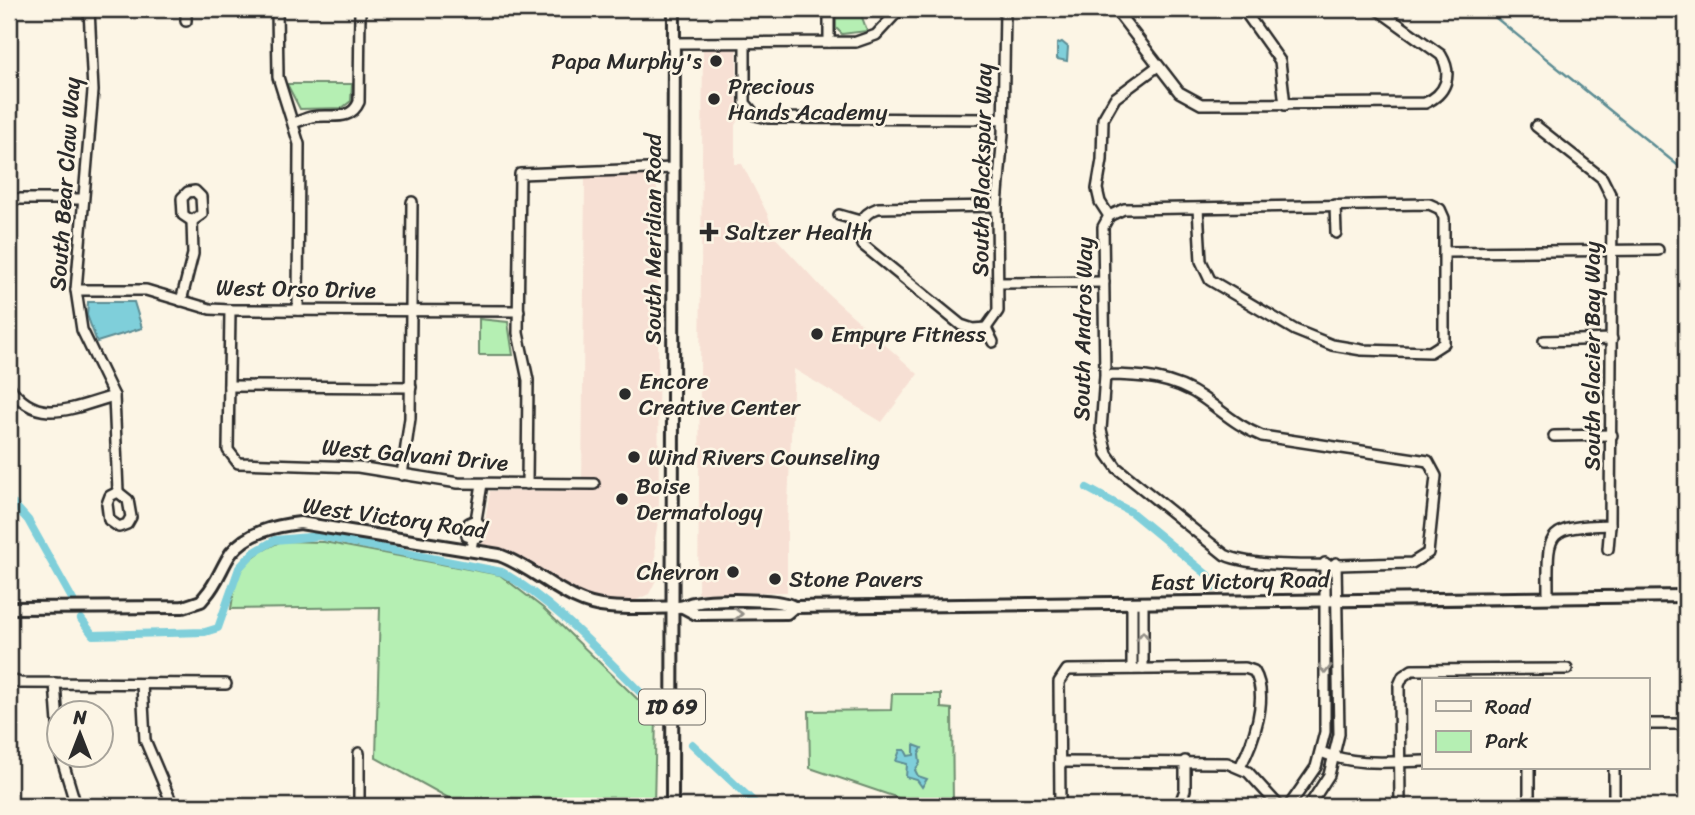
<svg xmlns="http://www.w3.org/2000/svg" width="1695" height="815" font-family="Sriracha,sans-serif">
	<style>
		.built { fill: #f7e0d4 }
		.green { fill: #b5efb3; stroke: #708d6f; stroke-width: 2 }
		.water { fill: #7fcfda; stroke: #5d8d94; stroke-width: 2 }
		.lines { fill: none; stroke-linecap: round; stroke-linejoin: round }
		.stream { stroke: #5d8d94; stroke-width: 2.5 }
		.canal { stroke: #7fcfda; stroke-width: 8 }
		.minor-casing { stroke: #2b2b2b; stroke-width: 14 }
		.major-casing { stroke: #2b2b2b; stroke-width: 16 }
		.minor { stroke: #fcf5e5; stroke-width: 9 }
		.major { stroke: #fcf5e5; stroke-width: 10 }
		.oneway { stroke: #949088 }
		.poi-dot { fill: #2b2b2b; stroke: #fcf5e5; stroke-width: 2.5 }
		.labels { text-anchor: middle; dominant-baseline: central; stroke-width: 5; stroke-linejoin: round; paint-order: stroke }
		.shield { fill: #fcf5e5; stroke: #6a6863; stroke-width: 2 }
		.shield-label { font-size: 21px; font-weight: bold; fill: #2b2b2b }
		.poi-label { font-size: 23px; fill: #2b2b2b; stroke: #fcf5e5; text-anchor: start }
		.street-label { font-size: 23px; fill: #2b2b2b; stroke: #fcf5e5 }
	</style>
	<rect width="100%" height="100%" fill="#fcf5e5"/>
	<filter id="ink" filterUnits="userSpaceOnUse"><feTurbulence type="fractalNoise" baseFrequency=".0143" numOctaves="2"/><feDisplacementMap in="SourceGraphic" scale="14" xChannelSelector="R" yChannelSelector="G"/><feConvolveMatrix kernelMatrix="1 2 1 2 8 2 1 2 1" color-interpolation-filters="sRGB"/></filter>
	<g filter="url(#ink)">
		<!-- built -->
		<g class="built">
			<polygon points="703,49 737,49 737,100 743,113 735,125 735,164 742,164 768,215 774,236 827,293 918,374 882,422 794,369 787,527 787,592 698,593"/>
			<polygon points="608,174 650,175 657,181 659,517 655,538 656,580 649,594 634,601 599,600 573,592 534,564 507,551 481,544 490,491 582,491 585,178"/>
		</g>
		<!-- green -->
		<g class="green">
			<polygon points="836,9 859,9 867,31 842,34 836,28"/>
			<polygon points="287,84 352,84 351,101 342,108 300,109"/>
			<polygon points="479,319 508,322 513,355 479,355"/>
			<path d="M281,541L324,542L500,575L543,608L656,717L654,806H463L376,758L380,607L231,609C237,566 243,560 281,541Z"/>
			<polygon points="892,694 941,694 941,708 952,709 953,806 922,806 810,768 809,711 891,710"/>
		</g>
		<!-- water -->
		<g class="water">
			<polygon points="1062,42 1068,47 1067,61 1057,59 1057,44"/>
			<polygon points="88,302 134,302 142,328 97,342 87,315"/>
			<polygon points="914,745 922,748 919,754 920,763 915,770 918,776 927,779 922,787 917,780 906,777 907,764 896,761 900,750 905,750 908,756 914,755"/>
		</g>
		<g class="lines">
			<!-- stream -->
			<polyline class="stream" points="1485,9 1686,172"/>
			<!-- canal -->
			<g class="canal">
				<polyline points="1087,488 1131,512 1210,577 1213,588"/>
				<polyline points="9,499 28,520 74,602"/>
				<path d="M81,619L93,635L205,632L218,628L239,568L253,553L275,540L320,536L502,572C559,605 605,658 652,704"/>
				<polyline points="692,744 758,806"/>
			</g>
			<defs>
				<g id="minor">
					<polyline points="89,9 93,91 76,290 82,330 114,396 118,492"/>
					<polyline points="277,9 278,77 299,144 298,310"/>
					<polyline points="829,9 829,42"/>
					<path d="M1115,9L1179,92L1201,104L1425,103C1446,94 1453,75 1441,55L1377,9"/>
					<polyline points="1243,9 1280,61 1285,105"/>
					<polyline points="186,21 186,9"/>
					<polyline points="674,43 856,42 876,35 900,9"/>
					<polyline points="745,43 745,103 755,115 768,118 1003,119"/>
					<path d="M294,123C300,121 306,118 311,117C329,113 350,123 359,102L360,9"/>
					<path d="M1536,126L1602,178L1612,198L1610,525C1543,527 1548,532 1548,596"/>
					<polygon points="195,191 201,197 202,214 192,221 183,215 182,198 188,192"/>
					<polyline points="9,199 83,199"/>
					<polyline points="1335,205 1336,233"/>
					<polyline points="839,215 860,221"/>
					<polyline points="1109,216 1124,209 1429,204 1440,209 1444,218 1444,343 1430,352 1362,350 1332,345 1295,330 1210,280 1201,261 1198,208"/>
					<polyline points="1109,216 1100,202 1097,189 1102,160 1103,119 1115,98 1158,66"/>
					<polyline points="1445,252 1658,250"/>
					<polyline points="999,283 1104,282"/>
					<polyline points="76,290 146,290 210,309 230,310 519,311"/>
					<polyline points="181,301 193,254 192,221"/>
					<polyline points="230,310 228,450 238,463 358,467 458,483 594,484"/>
					<polyline points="986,328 998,311 997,206 1003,133 1005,9"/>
					<path d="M986,328L973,329L961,325L863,245C857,227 859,215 878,208L997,206"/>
					<polyline points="986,328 993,342"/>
					<polyline points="1544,341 1612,339"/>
					<path d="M1105,375C1140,375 1173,377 1203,398C1223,412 1239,427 1262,436L1428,461L1436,476L1428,553L1412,563C1367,563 1262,572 1225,555L1117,468L1107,454L1101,430L1105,375L1103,227L1109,216"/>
					<path d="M9,386C37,428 74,407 114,396"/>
					<polyline points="229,386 411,387"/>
					<polyline points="1554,436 1612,435"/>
					<polyline points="402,475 410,418 412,202"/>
					<polyline points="527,484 528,380 518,333 520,174 674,168"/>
					<polygon points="118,492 128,500 131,517 127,524 119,527 109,520 107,504 110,496"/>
					<polyline points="476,520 482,484"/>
					<polyline points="471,549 473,538 478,537 480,525 476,520 469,523 467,536 473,538"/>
					<polyline points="1608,549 1610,525"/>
					<polyline points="1143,604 1143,669"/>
					<polyline points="1132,669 1132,604"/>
					<polyline points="9,679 20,683 226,684"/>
					<polyline points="55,683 60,750"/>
					<polyline points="142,684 145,740 173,806"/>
					<polyline points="1648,724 1686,724"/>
					<polyline points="1685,724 1686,692"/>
					<path d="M1321,752C1354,766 1389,762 1424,761"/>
					<polyline points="61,756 76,806"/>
					<polyline points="1060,762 1227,763 1248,772 1279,806"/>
					<polyline points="1529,768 1529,806"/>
					<polyline points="1614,768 1614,806"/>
					<polyline points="359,806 359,753"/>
					<path d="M1060,806L1059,682L1067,670L1245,668L1254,671C1270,697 1253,743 1240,767"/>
					<polyline points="1179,806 1185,790 1185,761"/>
					<polyline points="1289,806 1316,767 1325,732 1325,563"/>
					<polyline points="1309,806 1329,775 1339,734 1336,563"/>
					<polyline points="1400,806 1399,685 1403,676 1412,670 1567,669"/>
				</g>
				<g id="major">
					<polyline points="683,607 696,614 787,613 794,607"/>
					<path d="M9,608L183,607L201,601L206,595C217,583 222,566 231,553C248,532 274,526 300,523L499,555C538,569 566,604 609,607C631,609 656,608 678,607C684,607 688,604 694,603C712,599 779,598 794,607L1686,596"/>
					<polyline points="672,806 674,9"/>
				</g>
			</defs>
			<!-- minor casing -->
			<use href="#minor" class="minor-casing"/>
			<!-- major casing -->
			<use href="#major" class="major-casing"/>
			<!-- minor -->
			<use href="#minor" class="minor"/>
			<!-- major -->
			<use href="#major" class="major"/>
		</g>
		<!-- one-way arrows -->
		<defs><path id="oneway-chevron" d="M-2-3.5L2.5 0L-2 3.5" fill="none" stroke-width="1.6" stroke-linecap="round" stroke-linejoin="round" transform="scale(1.75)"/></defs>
		<g class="oneway">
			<use href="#oneway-chevron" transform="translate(738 614) rotate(-1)"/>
			<use href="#oneway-chevron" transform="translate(1143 636) rotate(-90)"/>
			<use href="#oneway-chevron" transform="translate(1325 669) rotate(90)"/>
		</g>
	</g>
	<!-- markers -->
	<g class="poi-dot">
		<circle cx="716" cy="61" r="7"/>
		<circle cx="714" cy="99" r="7"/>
		<path d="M705.5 221.5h7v7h7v7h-7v7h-7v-7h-7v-7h7z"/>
		<circle cx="817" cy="334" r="7"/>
		<circle cx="625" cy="394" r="7"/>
		<circle cx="634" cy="457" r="7"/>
		<circle cx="622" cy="499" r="7"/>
		<circle cx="733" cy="572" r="7"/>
		<circle cx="775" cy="579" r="7"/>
	</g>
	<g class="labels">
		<!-- shield labels -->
		<rect class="shield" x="639" y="689.5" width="66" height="35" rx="5"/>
		<g class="shield-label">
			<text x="672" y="707">ID 69</text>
		</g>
		<!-- poi labels -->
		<g class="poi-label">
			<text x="702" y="61" text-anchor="end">Papa Murphy's</text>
			<text x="728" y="86">Precious<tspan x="728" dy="26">Hands Academy</tspan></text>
			<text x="725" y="232">Saltzer Health</text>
			<text x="831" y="334">Empyre Fitness</text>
			<text x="639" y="381">Encore<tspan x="639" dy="26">Creative Center</tspan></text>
			<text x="648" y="457">Wind Rivers Counseling</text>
			<text x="636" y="486">Boise<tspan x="636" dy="26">Dermatology</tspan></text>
			<text x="719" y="572" text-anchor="end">Chevron</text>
			<text x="789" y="579">Stone Pavers</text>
		</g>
		<!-- street labels -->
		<g class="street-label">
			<text transform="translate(982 170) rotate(-89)">South Blackspur Way</text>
			<text transform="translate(65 184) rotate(-86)">South Bear Claw Way</text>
			<text transform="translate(653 239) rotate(-90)">South Meridian Road</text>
			<text transform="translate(296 289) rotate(1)">West Orso Drive</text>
			<text transform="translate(1083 329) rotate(-89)">South Andros Way</text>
			<text transform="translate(1592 356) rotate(-90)">South Glacier Bay Way</text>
			<text transform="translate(415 455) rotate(5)">West Galvani Drive</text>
			<text transform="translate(395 518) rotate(8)">West Victory Road</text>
			<text transform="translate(1240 581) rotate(-1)">East Victory Road</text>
		</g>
	</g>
	<!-- margin -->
	<rect width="1695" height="815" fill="none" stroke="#fcf5e5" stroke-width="35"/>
	<rect x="18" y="18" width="1660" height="780" fill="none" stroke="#2b2b2b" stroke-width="2.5" filter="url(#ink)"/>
	<!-- legend -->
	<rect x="1422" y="678" width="228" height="91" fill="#fcf5e5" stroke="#a8a49b" stroke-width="2"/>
	<rect x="1436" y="701" width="35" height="10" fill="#fcf5e5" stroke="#a8a49b" stroke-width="2"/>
	<text x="1485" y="714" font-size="21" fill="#2b2b2b">Road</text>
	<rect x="1436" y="731" width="35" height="21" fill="#b5efb3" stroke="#a8a49b" stroke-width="2"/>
	<text x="1485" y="748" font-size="21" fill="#2b2b2b">Park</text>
	<!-- north arrow -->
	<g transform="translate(80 734)"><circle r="33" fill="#fcf5e5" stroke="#a8a49b" stroke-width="2"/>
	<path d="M0-5L12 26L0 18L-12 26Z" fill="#2b2b2b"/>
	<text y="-10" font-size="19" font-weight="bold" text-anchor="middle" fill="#2b2b2b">N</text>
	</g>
</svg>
